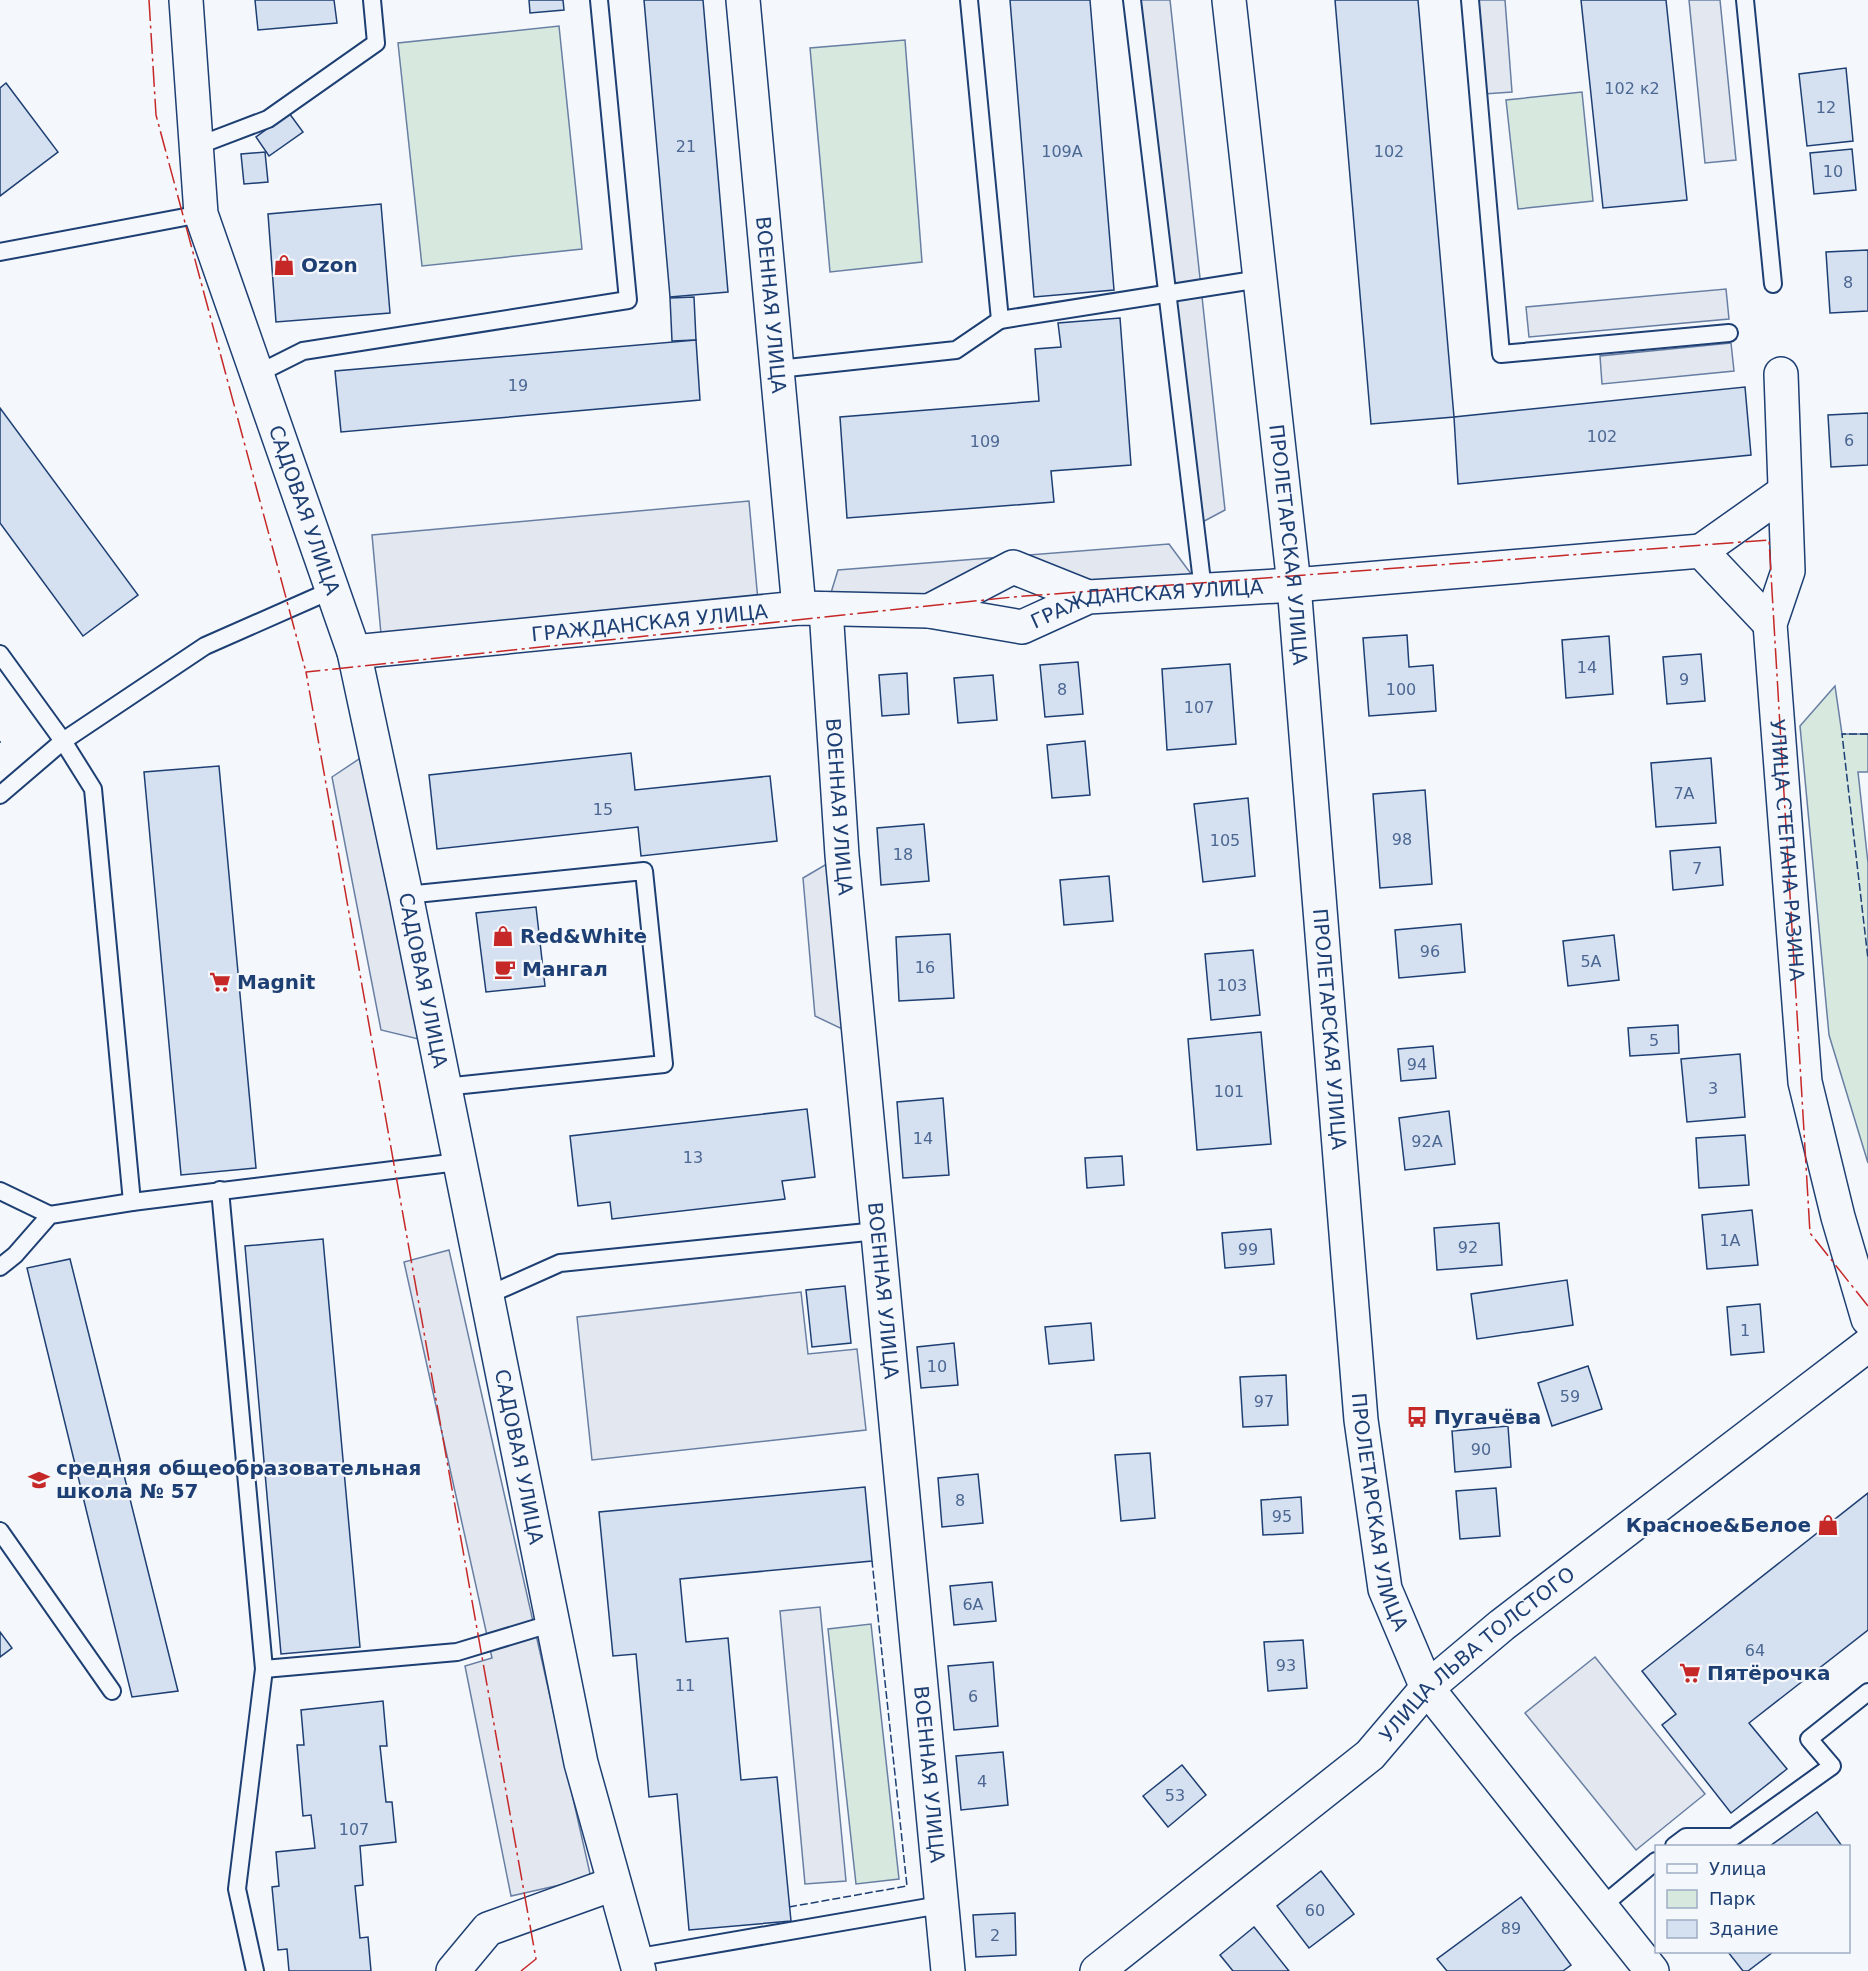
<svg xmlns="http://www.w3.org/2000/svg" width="1868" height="1971" font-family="'DejaVu Sans',sans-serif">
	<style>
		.green { fill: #d7e8df; stroke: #687fa3; stroke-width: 1.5 }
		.parking { fill: #e3e8f0; stroke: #687fa3; stroke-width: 1.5 }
		.building { fill: #d5e0f0; stroke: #1d3f73; stroke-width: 1.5 }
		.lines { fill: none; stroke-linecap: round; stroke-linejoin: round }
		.lane-casing { stroke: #1d3f73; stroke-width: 20 }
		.street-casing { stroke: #1d3f73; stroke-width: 36 }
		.secondary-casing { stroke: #1d3f73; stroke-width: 36 }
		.lane { stroke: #f4f7fb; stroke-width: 16 }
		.street { stroke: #f4f7fb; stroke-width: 33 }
		.secondary { stroke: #f4f7fb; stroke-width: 33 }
		.fence { stroke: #1d3f73; stroke-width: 1.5; stroke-dasharray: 8 3; stroke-linecap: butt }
		.power { stroke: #c62828; stroke-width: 1.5; stroke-dasharray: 21 4.5 3 4.5; stroke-linecap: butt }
		.labels { text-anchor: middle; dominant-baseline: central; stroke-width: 4.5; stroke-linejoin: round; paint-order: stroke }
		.number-label { font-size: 16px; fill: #4b6792 }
		.poi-label { font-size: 20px; font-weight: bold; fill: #1d3f73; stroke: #f4f7fb; text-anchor: start }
		.street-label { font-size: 20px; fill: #1d3f73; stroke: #f4f7fb }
	</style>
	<rect width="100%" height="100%" fill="#f4f7fb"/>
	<!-- green -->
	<g class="green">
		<polygon points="559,26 582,249 422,266 398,43"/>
		<polygon points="905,40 922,262 830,272 810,48"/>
		<polygon points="1582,92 1593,201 1518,209 1506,100"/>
		<polygon points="1835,686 1842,734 1868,734 1868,772 1858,772 1868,863 1868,1163 1829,1035 1800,726"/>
		<polygon points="871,1624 899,1879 856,1884 828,1629"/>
	</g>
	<!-- parking -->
	<g class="parking">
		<polygon points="1132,0 1170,0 1225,510 1195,526"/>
		<polygon points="1476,0 1505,0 1512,92 1484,94"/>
		<polygon points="1689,0 1720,0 1736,160 1705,163"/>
		<polygon points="1726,289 1729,319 1529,337 1526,307"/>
		<polygon points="1731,343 1734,371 1602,384 1600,356"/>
		<polygon points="749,501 758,601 381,634 372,535"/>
		<polygon points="1169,544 1203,590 1088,597 1013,567 929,611 826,609 838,570"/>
		<polygon points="374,749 435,1043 381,1030 332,777"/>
		<polygon points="842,855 859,1037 815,1016 803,878"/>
		<polygon points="449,1250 591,1878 511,1896 465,1666 492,1658 404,1262"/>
		<polygon points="801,1292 808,1354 857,1349 866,1430 592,1460 577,1317"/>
		<polygon points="820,1607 846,1881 805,1884 780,1611"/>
		<polygon points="1595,1657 1705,1794 1636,1850 1525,1713"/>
	</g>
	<!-- building -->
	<g class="building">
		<polygon points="255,0 334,0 337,23 258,30"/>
		<polygon points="529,0 563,0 564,10 530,13"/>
		<polygon points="644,0 703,0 728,292 670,297"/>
		<polygon points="1010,0 1090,0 1114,290 1034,297"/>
		<polygon points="1335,0 1418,0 1454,417 1371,424"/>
		<polygon points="1581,0 1666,0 1687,200 1603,208"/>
		<polygon points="1846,68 1853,141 1807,146 1799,74"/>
		<polygon points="6,83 58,152 0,196 0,88"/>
		<polygon points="289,113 303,132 269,156 256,137"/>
		<polygon points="1852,149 1856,190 1814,194 1810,153"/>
		<polygon points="265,152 268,182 244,184 241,154"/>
		<polygon points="381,204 390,313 276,322 268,214"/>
		<polygon points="1868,250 1868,311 1830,313 1826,252"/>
		<polygon points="694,297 696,340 672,341 670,298"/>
		<polygon points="1120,318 1131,465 1051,471 1054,502 847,518 840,417 1039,401 1035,349 1061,347 1058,323"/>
		<polygon points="696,340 700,400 341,432 335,371"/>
		<polygon points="1745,387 1751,455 1458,484 1454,417"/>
		<polygon points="0,408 138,595 83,636 0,523"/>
		<polygon points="1868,413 1868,465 1831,467 1828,415"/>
		<polygon points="1407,635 1409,667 1433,665 1436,711 1369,716 1363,638"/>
		<polygon points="1609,636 1613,694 1566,698 1562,640"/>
		<polygon points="1701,654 1705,701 1667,704 1663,657"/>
		<polygon points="1078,662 1083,714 1045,717 1040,665"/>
		<polygon points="1230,664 1236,744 1167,750 1162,669"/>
		<polygon points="907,673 909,714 882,716 879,675"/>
		<polygon points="993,675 997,720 958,723 954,678"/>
		<polygon points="1085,741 1090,795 1052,798 1047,745"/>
		<polygon points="631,753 635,790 770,776 777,841 641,856 638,827 437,849 429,775"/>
		<polygon points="1711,758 1716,823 1656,827 1651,763"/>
		<polygon points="219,766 256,1168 181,1175 144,772"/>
		<polygon points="1425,790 1432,884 1380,888 1373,794"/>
		<polygon points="1248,798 1255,876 1203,882 1194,804"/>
		<polygon points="924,824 929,881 881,885 877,828"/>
		<polygon points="1720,847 1723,885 1673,890 1670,851"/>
		<polygon points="1109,876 1113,921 1064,925 1060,880"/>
		<polygon points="536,907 545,986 486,992 476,913"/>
		<polygon points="1461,924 1465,972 1399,978 1395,930"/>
		<polygon points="950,934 954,998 899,1001 896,937"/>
		<polygon points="1614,935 1619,980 1568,986 1563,941"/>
		<polygon points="1253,950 1260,1015 1211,1020 1205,954"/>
		<polygon points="1678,1025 1679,1053 1630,1056 1628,1028"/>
		<polygon points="1261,1032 1271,1144 1197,1150 1188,1039"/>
		<polygon points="1433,1046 1436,1078 1401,1081 1398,1049"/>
		<polygon points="1740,1054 1745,1117 1687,1122 1681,1059"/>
		<polygon points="943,1098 949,1175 903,1178 897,1102"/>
		<polygon points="807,1109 815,1177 782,1181 785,1199 612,1219 610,1202 578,1206 570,1136"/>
		<polygon points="1449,1111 1455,1164 1405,1170 1399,1118"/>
		<polygon points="1745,1135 1749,1185 1699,1188 1696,1138"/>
		<polygon points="1122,1156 1124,1185 1087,1188 1085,1158"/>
		<polygon points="1752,1210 1758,1265 1707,1269 1702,1215"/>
		<polygon points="1499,1223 1502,1265 1437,1270 1434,1228"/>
		<polygon points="1271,1229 1274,1264 1225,1268 1222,1233"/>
		<polygon points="323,1239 360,1647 281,1654 245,1246"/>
		<polygon points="70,1259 178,1691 132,1697 27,1268"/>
		<polygon points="1567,1280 1573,1325 1477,1339 1471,1294"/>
		<polygon points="845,1286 851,1343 812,1347 806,1290"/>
		<polygon points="1760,1304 1764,1352 1731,1355 1727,1307"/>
		<polygon points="1091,1323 1094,1360 1049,1364 1045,1327"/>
		<polygon points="954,1343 958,1385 921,1388 917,1347"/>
		<polygon points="1588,1366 1602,1409 1552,1426 1538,1383"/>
		<polygon points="1286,1375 1288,1425 1243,1427 1240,1377"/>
		<polygon points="1508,1426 1511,1467 1455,1472 1452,1431"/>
		<polygon points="1150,1453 1155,1518 1121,1521 1115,1455"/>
		<polygon points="978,1474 983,1523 942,1527 938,1478"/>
		<polygon points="865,1487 872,1561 680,1579 686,1642 728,1638 741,1780 777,1777 791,1921 689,1930 677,1794 649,1797 636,1654 613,1656 599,1512"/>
		<polygon points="1496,1488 1500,1536 1460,1539 1456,1491"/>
		<polygon points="1868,1493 1868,1630 1749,1723 1787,1769 1731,1813 1662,1725 1676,1714 1642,1671"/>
		<polygon points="1301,1497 1303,1533 1263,1535 1261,1500"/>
		<polygon points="992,1582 996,1621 954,1625 950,1586"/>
		<polygon points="0,1632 12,1648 0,1657"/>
		<polygon points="1303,1640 1307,1688 1268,1691 1264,1642"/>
		<polygon points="993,1662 998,1726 954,1730 948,1666"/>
		<polygon points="383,1701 387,1746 380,1746 386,1802 392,1802 396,1842 360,1846 363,1885 355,1886 360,1938 368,1937 371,1971 289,1971 287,1949 278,1950 272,1887 279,1886 276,1852 315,1848 311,1815 303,1816 297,1745 304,1745 301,1710"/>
		<polygon points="1003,1752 1008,1805 961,1810 956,1756"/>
		<polygon points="1182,1765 1206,1795 1168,1827 1143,1796"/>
		<polygon points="1817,1812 1842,1846 1770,1846"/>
		<polygon points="1321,1871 1354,1914 1309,1948 1277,1906"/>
		<polygon points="1521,1897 1571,1965 1563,1971 1447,1971 1437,1959"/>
		<polygon points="1015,1913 1016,1955 976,1957 973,1915"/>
		<polygon points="1254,1927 1289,1971 1233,1971 1220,1955"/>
		<polygon points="1728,1952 1773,1952 1748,1971 1743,1971"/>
	</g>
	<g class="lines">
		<defs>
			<g id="lane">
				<polyline points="1132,0 1203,590"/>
				<polyline points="1470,0 1501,354 1729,333"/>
				<polyline points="1745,0 1773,284"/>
				<polyline points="197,146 268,119 376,43 372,0"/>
				<polyline points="0,252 201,214"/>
				<polyline points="1000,320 1260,279"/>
				<polyline points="778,369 956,350 1000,320 969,0"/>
				<polyline points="257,374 303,351 628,300 599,0"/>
				<polyline points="0,654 63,741 93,789 132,1202 458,1162"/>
				<polyline points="0,795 63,741 205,646 332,590"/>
				<polyline points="406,895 644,871 664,1064 444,1087"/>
				<polyline points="220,1190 264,1669 237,1889 255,1971"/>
				<polyline points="0,1191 50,1215"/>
				<polyline points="0,1267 15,1255 50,1215 132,1202"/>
				<polyline points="486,1296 560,1263 877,1231"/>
				<polyline points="0,1531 112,1691"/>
				<polyline points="264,1669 457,1652 553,1623"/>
				<polyline points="1674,1846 1686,1837 1733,1837 1832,1766 1809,1739 1868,1692"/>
				<polyline points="1602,1906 1656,1861"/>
				<polyline points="634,1958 940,1905"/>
			</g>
			<g id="street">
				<path id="s1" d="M186,0L201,214L354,652L406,895L581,1763L639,1971"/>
				<path id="s2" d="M743,0L799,608"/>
				<path id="s3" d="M1781,374L1788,571L1770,624L1805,1082L1838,1217L1868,1319"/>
				<polyline points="1701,551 1783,493"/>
				<path id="s4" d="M826,609L842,855L948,1971"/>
				<polyline points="929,611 1013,567 1088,597"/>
				<path id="s5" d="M354,652L799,608L929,611L1022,627L1088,597L1294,585L1701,551L1770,624"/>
				<polyline points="453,1971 488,1929 613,1884"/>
				<path id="s6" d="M1097,1971L1370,1755L1427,1688L1502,1625L1868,1345"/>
			</g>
			<g id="secondary">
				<path id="s7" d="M1229,0L1294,585L1361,1420L1385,1589L1427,1688L1652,1971"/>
			</g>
		</defs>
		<!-- lane casing -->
		<use href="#lane" class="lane-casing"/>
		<!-- street casing -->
		<use href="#street" class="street-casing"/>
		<!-- secondary casing -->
		<use href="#secondary" class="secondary-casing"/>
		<!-- lane -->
		<use href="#lane" class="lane"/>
		<!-- street -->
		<use href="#street" class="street"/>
		<!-- secondary -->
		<use href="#secondary" class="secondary"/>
		<!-- fence -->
		<g class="fence">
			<polyline points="1868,734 1842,734 1868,959"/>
			<polyline points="0,741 0,743"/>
			<polyline points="789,1907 907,1886 872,1561"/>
		</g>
		<!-- power -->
		<g class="power">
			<polyline points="149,0 156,115 306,672"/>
			<polyline points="521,1971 536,1959 306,672 1013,597 1769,540 1810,1233 1868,1306"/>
		</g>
	</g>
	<!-- icons -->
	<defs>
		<symbol id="shop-bare" viewBox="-9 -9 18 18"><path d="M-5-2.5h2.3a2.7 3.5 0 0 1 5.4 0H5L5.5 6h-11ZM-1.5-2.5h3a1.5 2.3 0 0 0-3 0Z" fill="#c62828" stroke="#f4f7fb" stroke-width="2.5" paint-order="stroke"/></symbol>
		<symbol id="cafe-bare" viewBox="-9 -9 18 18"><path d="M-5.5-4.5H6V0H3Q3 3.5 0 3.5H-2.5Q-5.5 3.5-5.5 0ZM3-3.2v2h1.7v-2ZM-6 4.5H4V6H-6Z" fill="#c62828" stroke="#f4f7fb" stroke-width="2.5" paint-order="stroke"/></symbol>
		<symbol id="supermarket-bare" viewBox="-9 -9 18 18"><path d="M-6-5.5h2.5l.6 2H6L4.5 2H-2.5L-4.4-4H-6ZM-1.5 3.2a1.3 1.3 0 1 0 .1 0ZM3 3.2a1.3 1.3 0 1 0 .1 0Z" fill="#c62828" stroke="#f4f7fb" stroke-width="2.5" paint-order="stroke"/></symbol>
		<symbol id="bus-bare" viewBox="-9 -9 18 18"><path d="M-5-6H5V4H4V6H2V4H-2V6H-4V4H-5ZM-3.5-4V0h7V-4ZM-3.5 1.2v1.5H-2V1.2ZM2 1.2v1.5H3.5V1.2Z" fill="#c62828" stroke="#f4f7fb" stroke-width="2.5" paint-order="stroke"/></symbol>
		<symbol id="school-bare" viewBox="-9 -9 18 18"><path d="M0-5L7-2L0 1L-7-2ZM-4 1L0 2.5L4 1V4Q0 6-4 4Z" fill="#c62828" stroke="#f4f7fb" stroke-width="2.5" paint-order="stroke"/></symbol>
	</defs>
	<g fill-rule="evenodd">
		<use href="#shop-bare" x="269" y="250" width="30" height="30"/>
		<use href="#shop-bare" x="488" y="921" width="30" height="30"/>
		<use href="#cafe-bare" x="490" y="954" width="30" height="30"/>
		<use href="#supermarket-bare" x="205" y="967" width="30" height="30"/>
		<use href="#bus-bare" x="1402" y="1402" width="30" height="30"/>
		<use href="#school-bare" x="24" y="1465" width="30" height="30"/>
		<use href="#shop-bare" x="1813" y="1510" width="30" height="30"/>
		<use href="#supermarket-bare" x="1675" y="1658" width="30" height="30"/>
	</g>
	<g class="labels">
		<!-- number labels -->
		<g class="number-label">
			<text x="1632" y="88">102 к2</text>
			<text x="1826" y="107">12</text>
			<text x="686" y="146">21</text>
			<text x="1062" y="151">109А</text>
			<text x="1389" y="151">102</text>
			<text x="1833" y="171">10</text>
			<text x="1848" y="282">8</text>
			<text x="518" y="385">19</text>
			<text x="1602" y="436">102</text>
			<text x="1849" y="440">6</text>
			<text x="985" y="441">109</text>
			<text x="1587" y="667">14</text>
			<text x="1684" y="679">9</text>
			<text x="1062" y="689">8</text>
			<text x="1401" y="689">100</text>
			<text x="1199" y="707">107</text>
			<text x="1684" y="793">7А</text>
			<text x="603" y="809">15</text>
			<text x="1402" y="839">98</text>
			<text x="1225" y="840">105</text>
			<text x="903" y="854">18</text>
			<text x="1697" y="868">7</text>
			<text x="1430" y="951">96</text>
			<text x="1591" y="961">5А</text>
			<text x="925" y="967">16</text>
			<text x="1232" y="985">103</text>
			<text x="1654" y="1040">5</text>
			<text x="1417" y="1064">94</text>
			<text x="1713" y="1088">3</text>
			<text x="1229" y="1091">101</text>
			<text x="923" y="1138">14</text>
			<text x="1427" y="1141">92А</text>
			<text x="693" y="1157">13</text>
			<text x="1730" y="1240">1А</text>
			<text x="1468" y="1247">92</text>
			<text x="1248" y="1249">99</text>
			<text x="1745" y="1330">1</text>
			<text x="937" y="1366">10</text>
			<text x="1570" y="1396">59</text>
			<text x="1264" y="1401">97</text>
			<text x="1481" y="1449">90</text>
			<text x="960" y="1500">8</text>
			<text x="1282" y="1516">95</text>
			<text x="973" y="1604">6А</text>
			<text x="1755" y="1650">64</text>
			<text x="1286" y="1665">93</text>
			<text x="685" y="1685">11</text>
			<text x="973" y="1696">6</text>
			<text x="982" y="1781">4</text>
			<text x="1175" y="1795">53</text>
			<text x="354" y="1829">107</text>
			<text x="1315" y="1910">60</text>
			<text x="1511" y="1928">89</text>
			<text x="995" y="1935">2</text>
		</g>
		<!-- poi labels -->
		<g class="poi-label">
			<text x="301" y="265">Ozon</text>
			<text x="520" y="936">Red&amp;White</text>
			<text x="522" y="969">Мангал</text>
			<text x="237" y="982">Magnit</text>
			<text x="1434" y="1417">Пугачёва</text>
			<text x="56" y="1468">средняя общеобразовательная<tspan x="56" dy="23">школа № 57</tspan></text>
			<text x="1811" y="1525" text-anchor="end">Красное&amp;Белое</text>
			<text x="1707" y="1673">Пятёрочка</text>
		</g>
		<!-- street labels -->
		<g class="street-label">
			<text stroke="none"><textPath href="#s2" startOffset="306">ВОЕННАЯ УЛИЦА</textPath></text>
			<text stroke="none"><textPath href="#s1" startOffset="528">САДОВАЯ УЛИЦА</textPath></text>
			<text stroke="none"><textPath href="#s7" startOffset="548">ПРОЛЕТАРСКАЯ УЛИЦА</textPath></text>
			<text stroke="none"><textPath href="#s5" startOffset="801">ГРАЖДАНСКАЯ УЛИЦА</textPath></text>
			<text stroke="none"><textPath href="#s5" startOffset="297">ГРАЖДАНСКАЯ УЛИЦА</textPath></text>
			<text stroke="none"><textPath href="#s4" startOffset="198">ВОЕННАЯ УЛИЦА</textPath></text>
			<text stroke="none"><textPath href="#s3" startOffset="480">УЛИЦА СТЕПАНА РАЗИНА</textPath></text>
			<text stroke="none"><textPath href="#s1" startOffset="1014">САДОВАЯ УЛИЦА</textPath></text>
			<text stroke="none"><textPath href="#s7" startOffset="1034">ПРОЛЕТАРСКАЯ УЛИЦА</textPath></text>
			<text stroke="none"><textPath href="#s4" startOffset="684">ВОЕННАЯ УЛИЦА</textPath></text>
			<text stroke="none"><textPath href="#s1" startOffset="1500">САДОВАЯ УЛИЦА</textPath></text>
			<text stroke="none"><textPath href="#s7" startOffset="1520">ПРОЛЕТАРСКАЯ УЛИЦА</textPath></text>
			<text stroke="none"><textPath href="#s6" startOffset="496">УЛИЦА ЛЬВА ТОЛСТОГО</textPath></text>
			<text stroke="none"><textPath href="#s4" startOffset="1170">ВОЕННАЯ УЛИЦА</textPath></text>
		</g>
	</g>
	<!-- legend -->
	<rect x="1655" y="1845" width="195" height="108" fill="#f4f7fb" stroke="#9eadc5" stroke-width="1.5"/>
	<rect x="1667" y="1864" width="30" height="9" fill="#f4f7fb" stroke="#9eadc5" stroke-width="1.5"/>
	<text x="1709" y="1875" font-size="18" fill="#1d3f73">Улица</text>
	<rect x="1667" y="1890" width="30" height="18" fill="#d7e8df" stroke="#9eadc5" stroke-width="1.5"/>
	<text x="1709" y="1905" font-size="18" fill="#1d3f73">Парк</text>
	<rect x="1667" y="1920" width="30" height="18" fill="#d5e0f0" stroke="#9eadc5" stroke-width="1.5"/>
	<text x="1709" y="1935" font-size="18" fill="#1d3f73">Здание</text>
</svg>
